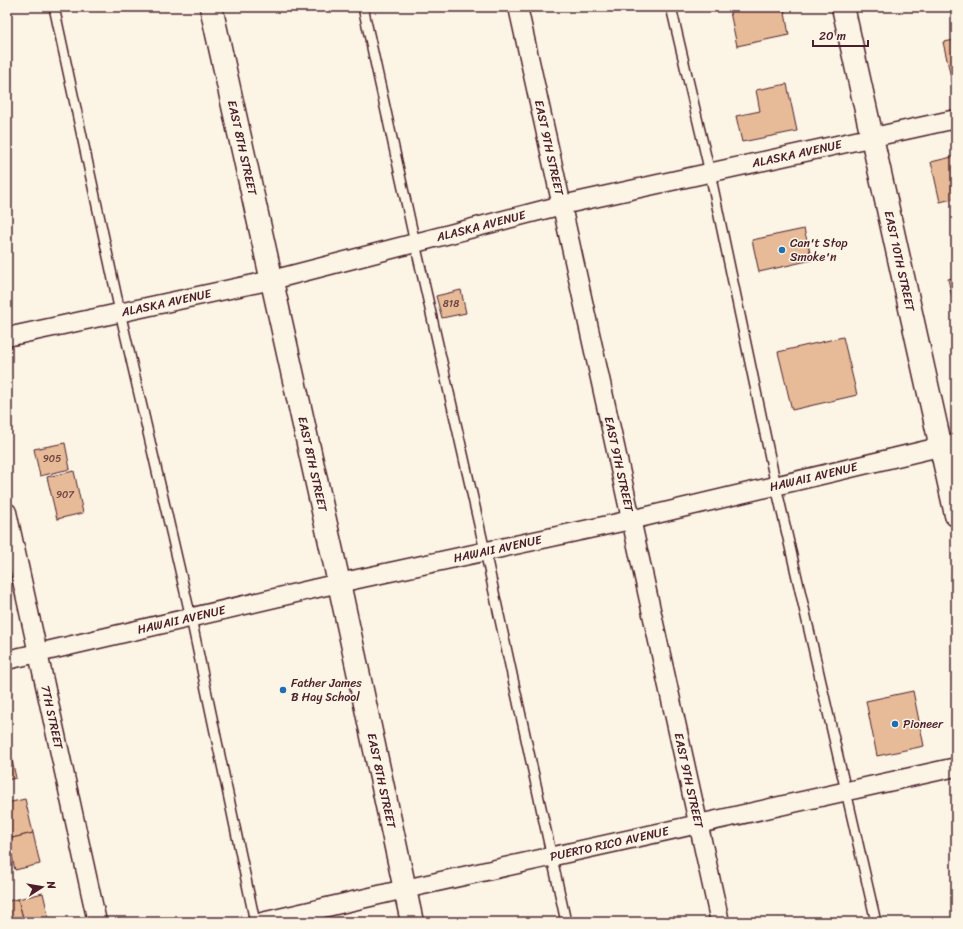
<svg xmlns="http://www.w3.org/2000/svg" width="963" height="929" font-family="Sriracha,sans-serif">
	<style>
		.building { fill: #e8bb98; stroke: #4a1f2b }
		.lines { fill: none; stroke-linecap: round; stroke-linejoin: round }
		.lane-casing { stroke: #4a1f2b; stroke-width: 12 }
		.street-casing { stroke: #4a1f2b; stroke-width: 21 }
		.secondary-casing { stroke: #4a1f2b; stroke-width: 25 }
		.lane { stroke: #fcf5e5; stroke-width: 9 }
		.street { stroke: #fcf5e5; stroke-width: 18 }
		.secondary { stroke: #fcf5e5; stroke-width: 22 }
		.poi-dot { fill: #1f6fb2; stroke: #fcf5e5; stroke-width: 1.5 }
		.labels { text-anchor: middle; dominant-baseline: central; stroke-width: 3; stroke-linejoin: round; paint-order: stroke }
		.number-label { font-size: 10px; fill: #724646 }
		.street-label { font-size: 12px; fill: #4a1f2b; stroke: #fcf5e5 }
		.poi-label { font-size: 12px; fill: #4a1f2b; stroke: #fcf5e5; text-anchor: start }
	</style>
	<rect width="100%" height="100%" fill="#fcf5e5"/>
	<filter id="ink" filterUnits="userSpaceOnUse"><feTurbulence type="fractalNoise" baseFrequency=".025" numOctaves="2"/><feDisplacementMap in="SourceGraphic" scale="8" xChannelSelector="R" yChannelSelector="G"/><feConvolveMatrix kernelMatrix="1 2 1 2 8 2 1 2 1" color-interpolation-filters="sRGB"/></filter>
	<g filter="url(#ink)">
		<!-- building -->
		<g class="building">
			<polygon points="729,7 784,7 789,35 737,46"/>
			<polygon points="956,40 956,82 952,82 943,42"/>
			<polygon points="787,84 797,131 742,142 736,116 760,111 756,90"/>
			<polygon points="956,156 956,198 940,202 931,162"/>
			<polygon points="804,229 812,260 759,272 752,240"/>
			<polygon points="956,277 956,315 948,279"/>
			<polygon points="461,290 466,313 442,318 436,296"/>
			<polygon points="843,337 857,395 792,410 778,352"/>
			<polygon points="65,443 70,469 40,476 34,449"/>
			<polygon points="74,471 83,513 57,519 47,477"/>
			<polygon points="913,691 924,746 877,756 866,701"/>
			<polygon points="8,742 16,778 7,780 7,743"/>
			<polygon points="25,799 33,833 8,839 7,834 7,803"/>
			<polygon points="33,833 40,864 15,870 8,839"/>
			<polygon points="43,893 49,919 38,922 24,922 18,899"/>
			<polygon points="18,899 24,922 7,922 7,901"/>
		</g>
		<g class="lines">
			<defs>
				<g id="lane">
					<polyline points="54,7 120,312 191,618 255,922"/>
					<polyline points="363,7 415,243 485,551 566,922"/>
					<polyline points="671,7 710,173 776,486 876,922"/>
				</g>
				<g id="street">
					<path id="s1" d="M518,7L720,922"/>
					<path id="s2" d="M7,337L272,280L562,205L956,119"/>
					<path id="s3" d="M7,512L97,922"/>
					<path id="s4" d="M7,660L38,653L339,583L631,520L956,443"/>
					<path id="s5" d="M262,922L405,889L956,767"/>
				</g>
				<g id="secondary">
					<path id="s6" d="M211,7L339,583L412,922"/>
					<path id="s7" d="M843,7L956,515"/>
				</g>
			</defs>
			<!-- lane casing -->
			<use href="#lane" class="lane-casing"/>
			<!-- street casing -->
			<use href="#street" class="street-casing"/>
			<!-- secondary casing -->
			<use href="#secondary" class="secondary-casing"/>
			<!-- lane -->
			<use href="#lane" class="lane"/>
			<!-- street -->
			<use href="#street" class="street"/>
			<!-- secondary -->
			<use href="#secondary" class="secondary"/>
		</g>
	</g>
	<!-- markers -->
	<g class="poi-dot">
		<circle cx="782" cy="250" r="4"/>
		<circle cx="283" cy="690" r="4"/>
		<circle cx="895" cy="724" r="4"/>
	</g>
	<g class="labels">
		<!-- number labels -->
		<g class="number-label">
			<text x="451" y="304">818</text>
			<text x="52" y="459">905</text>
			<text x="65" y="495">907</text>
		</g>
		<!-- street labels -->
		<g class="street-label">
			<text stroke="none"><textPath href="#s6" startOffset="144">EAST 8TH STREET</textPath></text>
			<text stroke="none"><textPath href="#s1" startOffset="144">EAST 9TH STREET</textPath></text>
			<text stroke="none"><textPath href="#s2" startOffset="811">ALASKA AVENUE</textPath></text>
			<text stroke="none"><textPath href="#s2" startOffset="487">ALASKA AVENUE</textPath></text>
			<text stroke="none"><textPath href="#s7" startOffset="260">EAST 10TH STREET</textPath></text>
			<text stroke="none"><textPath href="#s2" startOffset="163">ALASKA AVENUE</textPath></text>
			<text stroke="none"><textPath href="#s6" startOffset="468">EAST 8TH STREET</textPath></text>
			<text stroke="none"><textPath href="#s1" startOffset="468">EAST 9TH STREET</textPath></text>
			<text stroke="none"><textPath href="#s4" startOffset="827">HAWAII AVENUE</textPath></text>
			<text stroke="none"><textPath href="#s4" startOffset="503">HAWAII AVENUE</textPath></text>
			<text stroke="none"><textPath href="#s4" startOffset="179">HAWAII AVENUE</textPath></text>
			<text stroke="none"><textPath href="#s3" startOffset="210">7TH STREET</textPath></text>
			<text stroke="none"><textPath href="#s6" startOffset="792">EAST 8TH STREET</textPath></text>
			<text stroke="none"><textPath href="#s1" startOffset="792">EAST 9TH STREET</textPath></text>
			<text stroke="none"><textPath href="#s5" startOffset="356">PUERTO RICO AVENUE</textPath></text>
		</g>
		<!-- poi labels -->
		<g class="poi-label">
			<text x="790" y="243">Can't Stop<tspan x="790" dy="14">Smoke'n</tspan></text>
			<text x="291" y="683">Father James<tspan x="291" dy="14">B Hay School</tspan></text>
			<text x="903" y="724">Pioneer</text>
		</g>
	</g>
	<!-- margin -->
	<rect width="963" height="929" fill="none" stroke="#fcf5e5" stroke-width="24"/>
	<rect x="12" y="12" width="939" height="905" fill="none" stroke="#4a1f2b" stroke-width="1.5" filter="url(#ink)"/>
	<!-- north arrow -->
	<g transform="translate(42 887) rotate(78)" stroke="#fcf5e5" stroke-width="3" paint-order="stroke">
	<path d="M0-3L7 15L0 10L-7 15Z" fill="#4a1f2b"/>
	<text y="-6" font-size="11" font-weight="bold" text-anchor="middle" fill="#4a1f2b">N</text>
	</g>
	<!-- scale -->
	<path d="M813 40v6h55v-6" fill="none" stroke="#4a1f2b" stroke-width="2"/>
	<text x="819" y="40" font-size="12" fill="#4a1f2b" stroke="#fcf5e5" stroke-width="3" paint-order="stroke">20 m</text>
</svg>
